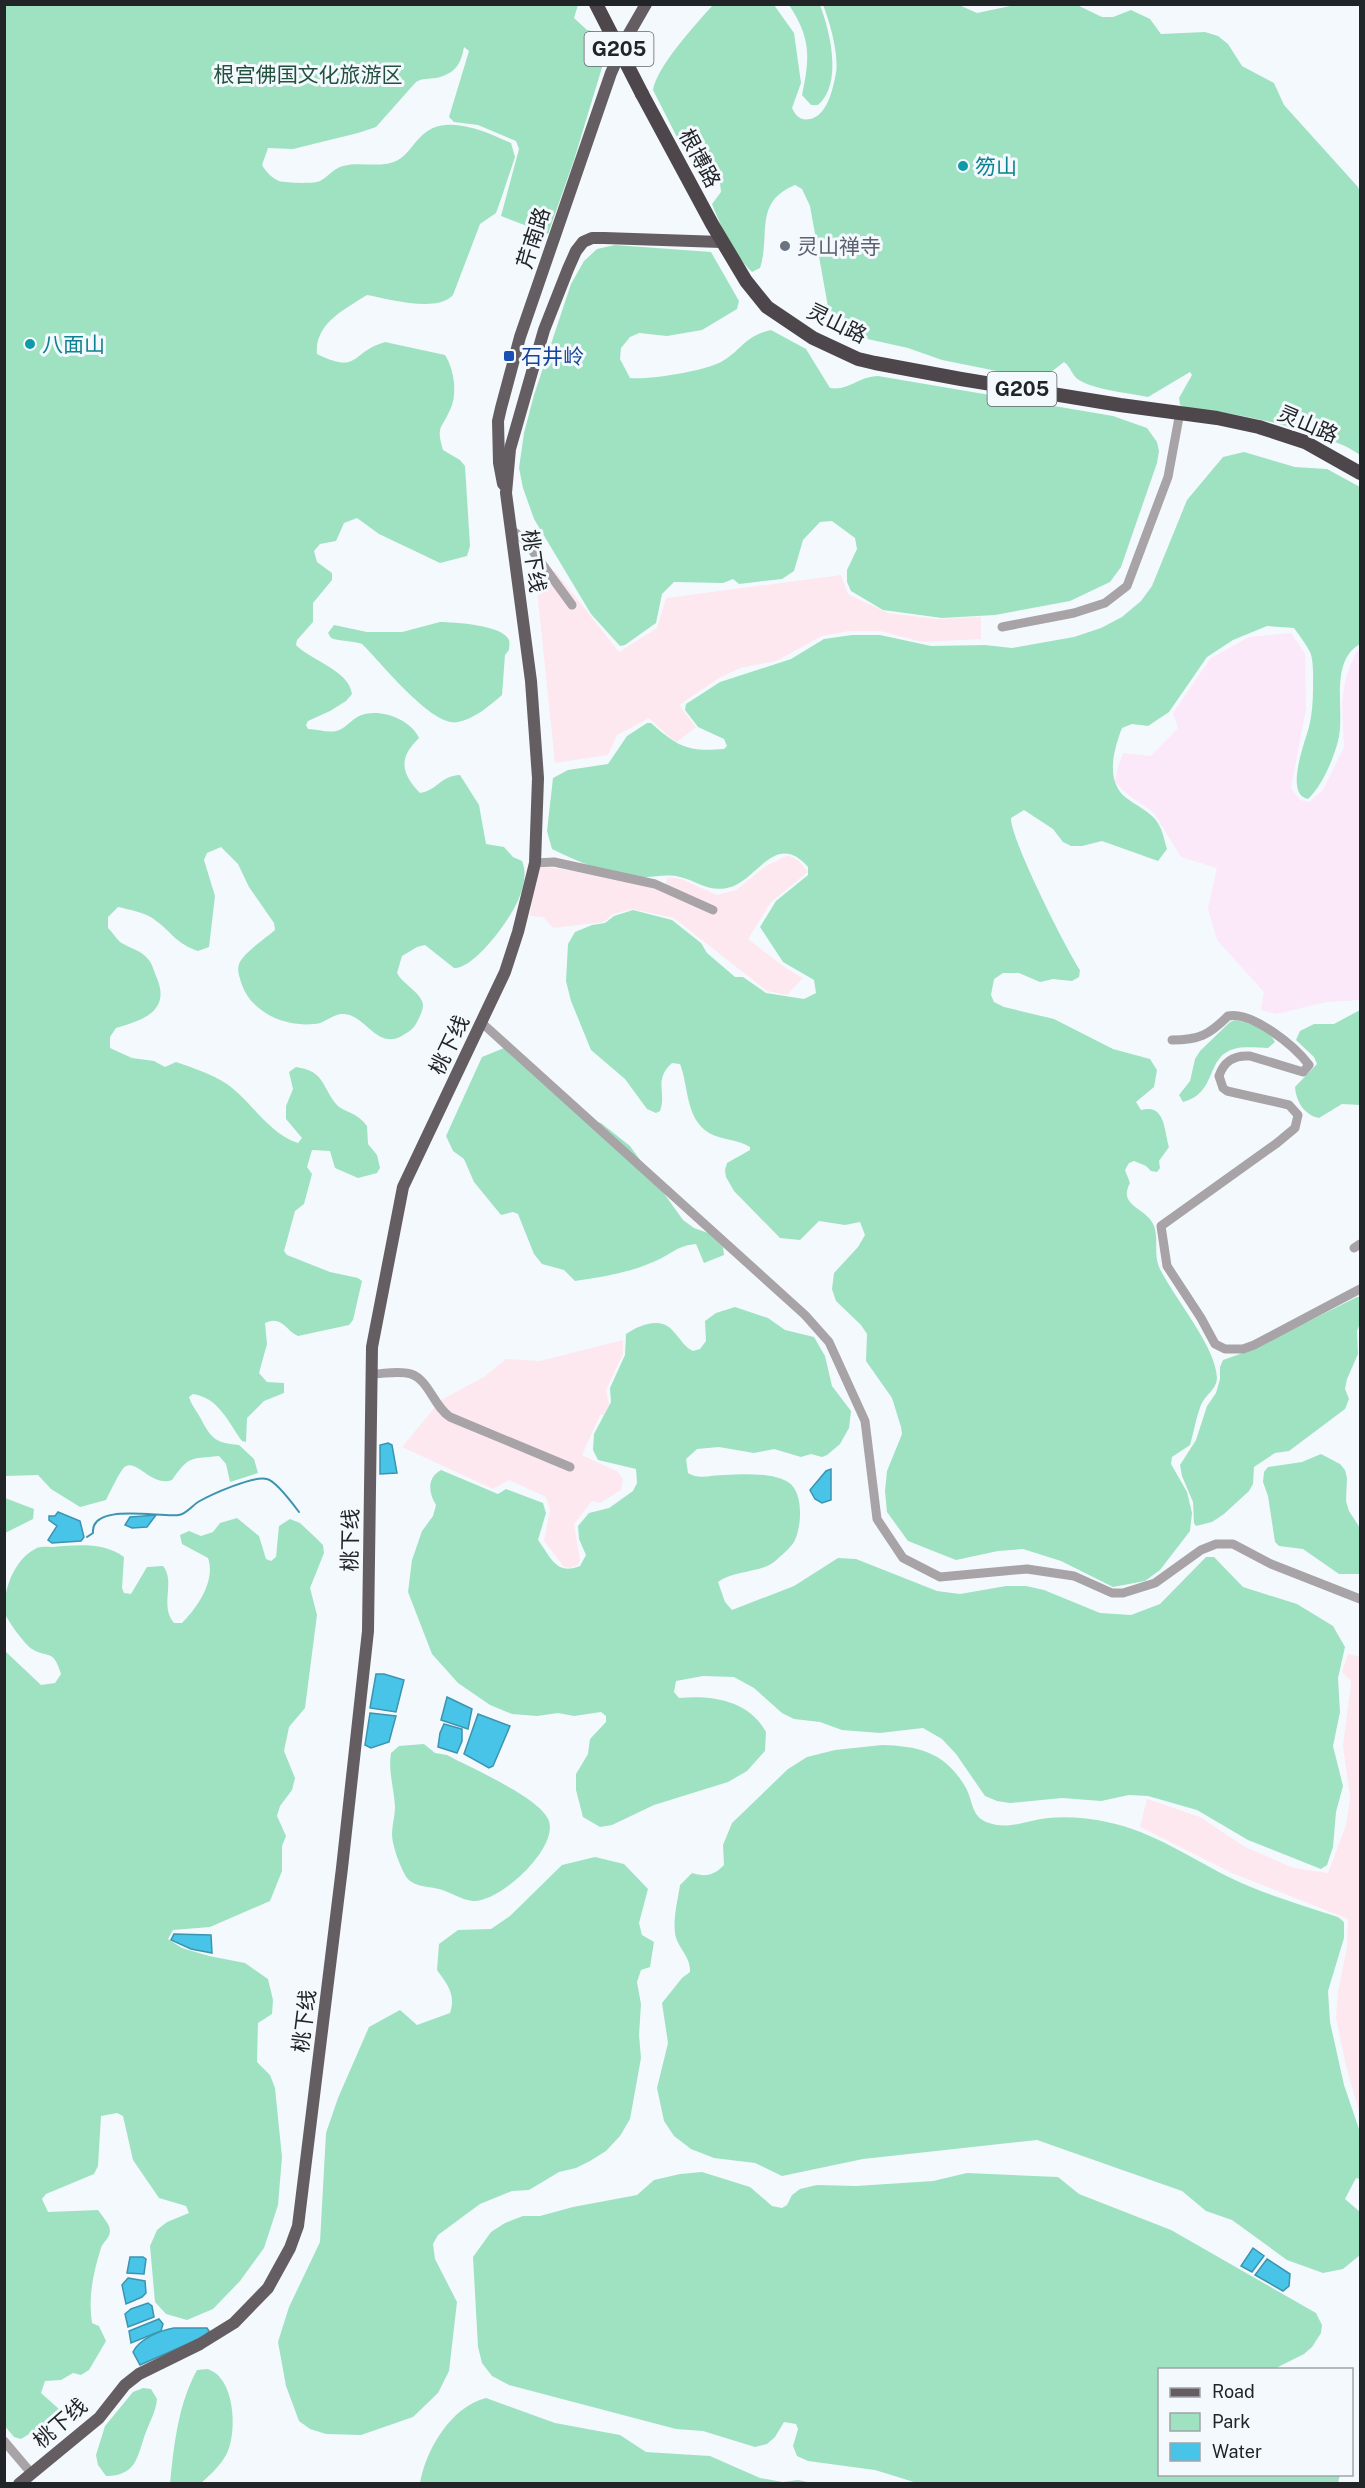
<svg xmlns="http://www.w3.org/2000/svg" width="1365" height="2488" font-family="'Public Sans','Noto Sans SC',sans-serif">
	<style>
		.commercial { fill: #fbe8f8 }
		.industrial { fill: #fde8ef }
		.green { fill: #9fe2c2 }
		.water { fill: #47c4e8; stroke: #3c94ae; stroke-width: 1.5 }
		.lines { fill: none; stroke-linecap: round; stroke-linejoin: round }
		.stream { stroke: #3c94ae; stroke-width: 2 }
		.minor { stroke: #a7a3a6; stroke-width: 9 }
		.major { stroke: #645e63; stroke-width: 12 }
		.highway { stroke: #4d464b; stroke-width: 14 }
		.highway-bridge { stroke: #4d464b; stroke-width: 14 }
		.culture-dot { fill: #0f9aa8; stroke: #f4f9fe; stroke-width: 2 }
		.worship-dot { fill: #6b7280; stroke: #f4f9fe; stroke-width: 2 }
		.transit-dot { fill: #1a4fb4; stroke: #f4f9fe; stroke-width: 2 }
		.labels { text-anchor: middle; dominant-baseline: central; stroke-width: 6; stroke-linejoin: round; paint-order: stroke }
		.shield { fill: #f4f9fe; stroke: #616568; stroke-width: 1.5 }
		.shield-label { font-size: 20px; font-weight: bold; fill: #222528 }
		.park-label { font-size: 21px; fill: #24513e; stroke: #f4f9fe }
		.street-label { font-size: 21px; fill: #222528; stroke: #f4f9fe }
		.culture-label { font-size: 21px; fill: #0d838f; stroke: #f4f9fe; text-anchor: start }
		.worship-label { font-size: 21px; fill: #5b616d; stroke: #f4f9fe; text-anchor: start }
		.transit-label { font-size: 21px; fill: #164399; stroke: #f4f9fe; text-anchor: start }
	</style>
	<rect width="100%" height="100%" fill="#f4f9fe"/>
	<!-- commercial -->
	<polygon class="commercial" points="1291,633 1305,654 1306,709 1291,788 1300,800 1309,802 1323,790 1344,747 1342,703 1346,677 1356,652 1360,649 1360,1000 1326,1002 1277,1014 1261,1010 1264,992 1217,940 1208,909 1217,868 1181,857 1154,813 1126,793 1115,782 1118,767 1123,753 1151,756 1178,728 1173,713 1211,658 1249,637"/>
	<!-- industrial -->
	<g class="industrial">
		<polygon points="555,571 619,652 657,628 666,598 841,575 848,594 888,613 936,619 981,617 981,639 922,642 880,631 849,631 822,636 776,661 740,668 719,678 679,705 696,727 676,743 649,718 617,735 608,755 555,763 536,581"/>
		<polygon points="788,855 799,861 808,872 771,902 748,939 786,968 803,978 787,995 767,991 674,918 632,909 613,914 604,922 553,928 543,917 530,916 536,870 547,867 665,886 668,877 681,879 717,895 736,890 766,866"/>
		<polygon points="623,1340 623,1354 606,1390 609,1405 604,1415 600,1415 582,1455 618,1472 623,1479 621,1490 600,1503 592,1501 574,1524 580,1560 578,1565 570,1568 564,1567 544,1541 550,1509 546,1497 509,1480 493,1489 402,1447 441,1400 484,1377 506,1359 540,1361"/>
		<polygon points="1348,1654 1360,1657 1360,2115 1346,2066 1336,2018 1338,1992 1347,1947 1348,1919 1232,1873 1140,1827 1147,1799 1200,1817 1245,1847 1294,1868 1328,1873 1346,1825 1350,1799 1343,1745 1351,1681 1342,1672"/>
	</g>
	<!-- green -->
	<g class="green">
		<path d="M5,5H578L574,18L587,30L605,34L601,48L607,51L574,160L548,234L501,216L519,149L516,141L478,125L454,122L449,117L469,51L464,47C461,64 455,74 436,78C428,79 423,78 416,82L376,127L358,133L293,149L268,148L262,165C266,172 272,178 279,181C286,183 314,184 320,181C328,177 334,168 343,166C361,161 382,169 398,160C413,152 419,127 445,125C468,123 490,134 511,143L515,157L501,199L496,213L480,224L453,295C437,313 389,299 367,295C345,309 314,324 317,354C360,375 350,352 385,342L445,355C454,369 458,394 450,410C441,430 436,426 443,450L460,460L465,466L470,546L467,556L440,563L379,534L357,518L344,523L336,541L320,544L314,551L317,562L332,573V580L313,603V622L297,640L296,645C310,660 349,670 352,694L346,701L330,711L308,721L306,725L308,729C317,729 328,733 336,731C345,729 351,720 359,716C378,707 411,719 419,738C398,758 401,773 420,793C438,790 440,776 460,775L479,805L486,844L504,847L513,857L522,861C527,873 524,886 519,898C512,917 475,969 454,968L425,945L417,947L402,956L397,973C403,984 417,990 422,1001C425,1007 420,1016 417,1022C413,1030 407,1033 400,1037C376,1048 365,1015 344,1014C333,1013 325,1024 314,1024C284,1027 250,1012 241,982C239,976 237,970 239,964C244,952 265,939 275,930L274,923L249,887L238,864L221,847L207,853L204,860L215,896L209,947L198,951C175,943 173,933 155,920C145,912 130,910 118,907L108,917V928C112,932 116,938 120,942C129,948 141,950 148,959C152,963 154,971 156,976C172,1011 143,1020 116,1028L110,1037V1048L132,1058L154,1061L165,1067L176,1062C193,1068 212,1074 227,1084C252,1102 268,1133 298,1143L302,1138L286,1119V1106L293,1089L289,1072L296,1067C325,1071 322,1087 336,1104C344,1113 356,1111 367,1126L368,1144L377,1155L380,1168L377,1173L358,1178L335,1168L330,1151L312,1150L307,1167L312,1174L304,1204L295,1211L284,1251L287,1255L330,1272L358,1278L362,1281L353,1320L349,1325L298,1336C285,1330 282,1315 265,1323L267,1344L259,1373L267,1382L284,1383V1393L264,1401L247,1418L246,1442L242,1441C228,1422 219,1398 193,1394L189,1397C192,1406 196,1410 201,1419C211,1438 215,1443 239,1445L254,1459L258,1473L230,1482L226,1464L219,1456C189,1459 189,1456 172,1480C150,1488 134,1453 122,1470C116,1479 111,1490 106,1500L80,1507L51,1489L38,1475L5,1476Z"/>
		<path d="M713,5H774L794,33L801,83L792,108C796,116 800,121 810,119C827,116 833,89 836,73C839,55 830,22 823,5H959L977,13L1015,5H1077L1102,17H1113L1131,10L1150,19L1161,34L1205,32L1218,36L1228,44L1242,66L1274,83L1284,105L1358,187L1360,192V455C1346,445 1331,440 1314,435C1272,420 1232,413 1188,408L1180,405L1179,398L1192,375L1190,372L1148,397C1129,393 1095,390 1079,380C1072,376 1071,367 1064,362L1051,372L1031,378L942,360L908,348L863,338L830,318L810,206L802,189L795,185C753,202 771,235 760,268L752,272C734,255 721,227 712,204L721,192C720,169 707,153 684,151L653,90C657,66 696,24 713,5Z"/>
		<path d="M789,5H820C830,31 843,84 818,105H811L802,95C810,58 811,38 789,5Z"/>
		<path d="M615,245L711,252L739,301L737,309L702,330L667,336L639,333L630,337L621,348L620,359L630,378C649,380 704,371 721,362C742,350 744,336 771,330L806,349L830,388C849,391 857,377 878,376L1113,416L1147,428L1157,442L1159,451L1157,463L1121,567L1110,582L1070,601L995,615L942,618L883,610L851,591L847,582V570L857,549L855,538L832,521L820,522L803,540L794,571L782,579L739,584L733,579L723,583L674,582L662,594L656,623L625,645L620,646L591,614L534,519L523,488L519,468L524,433L534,395L571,284L584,261L597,249Z"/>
		<path d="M1244,452L1295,467L1327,469L1360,487V644C1328,662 1346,713 1338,741C1333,760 1322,786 1308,799C1284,795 1305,742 1309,727C1312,715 1313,701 1313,689C1313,679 1314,661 1310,652C1306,644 1299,635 1294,628L1267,626L1233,640L1207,657L1169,712L1148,726L1132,724L1122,728C1114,749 1105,779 1125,797C1134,804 1147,810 1155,819C1162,827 1164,839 1167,849L1158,861L1102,841L1082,846H1071L1063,842L1053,829L1024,810L1011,818C1010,838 1066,949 1080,970L1079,977L1072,981L1053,979L1040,982L1019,973H1003L994,979L991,995L994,1002L1004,1007L1054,1019L1113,1049L1150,1059L1157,1070L1154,1087L1136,1102L1141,1110C1166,1103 1164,1132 1169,1147L1159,1161L1160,1168L1157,1172L1151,1171L1146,1166L1134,1161L1129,1163L1125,1170L1130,1183C1118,1205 1143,1207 1152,1222C1160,1235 1153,1253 1159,1267C1173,1297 1216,1346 1217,1378C1217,1389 1205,1395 1201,1405C1196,1417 1194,1432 1190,1445L1172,1457L1171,1464L1187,1492L1192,1513L1190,1531L1160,1570L1145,1581L1113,1587L1061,1561L1023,1549L998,1551L956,1560L908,1541L887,1512L885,1491L887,1471L902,1434L901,1427L892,1398L866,1361L867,1334L861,1325L836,1301L832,1289L834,1273L858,1247L865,1235L860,1222L845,1225L819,1221L800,1240L780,1238L734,1191L726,1177L725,1170L727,1163L750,1150V1147C738,1139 721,1140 709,1133C685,1118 689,1087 680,1064L672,1063C653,1080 667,1093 660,1111L656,1113L647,1109L625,1079L591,1050L571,1001L566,981L568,944L575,932L592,925L605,923L614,916L633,910L672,920L701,943L707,953L735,977H743L766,993L804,999L816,993L814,980L783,962L760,927L776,901L808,875V867C775,829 756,883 727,888C708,892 697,881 680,877C664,873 649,879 634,877C605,873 578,862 552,849L547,831L553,778L568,770L608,764L627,736L647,723H651C678,747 688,752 724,749L727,746L724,739L698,727L685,710L686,704L720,682L791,659L824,639L852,635H880L931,646L985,645L1012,648L1074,637L1101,628L1122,617L1141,601L1152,586L1187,500L1223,457Z"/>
		<path d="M440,622C454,622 503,625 509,640C510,643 509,647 509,650L505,655L502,695C489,706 476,718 458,722C432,728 380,661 362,644C351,640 341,642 331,638L328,633L334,625L367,632H402Z"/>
		<path d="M1360,1010V1105L1342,1104L1319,1118C1304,1115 1296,1101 1295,1087L1317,1064L1314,1057L1296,1040L1300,1031L1314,1024H1334Z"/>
		<path d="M1235,1020C1249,1023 1268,1028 1275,1042L1268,1048C1257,1048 1245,1046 1234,1049C1205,1057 1218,1093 1183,1102L1179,1095L1190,1081L1195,1059L1200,1051L1230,1022Z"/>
		<path d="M504,1048L580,1117L601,1123L630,1146L683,1220L694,1228L708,1233L723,1247L724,1255L704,1263L696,1244C675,1246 671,1255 653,1262C628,1273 602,1277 575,1281L564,1270L542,1264L534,1254L518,1214L513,1212L501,1215L474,1182L464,1159L453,1151L446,1136L482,1057Z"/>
		<polygon points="1357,1297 1360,1297 1360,1323 1357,1331 1358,1354 1347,1379 1345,1389 1349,1399 1345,1409 1289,1451 1275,1453 1254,1467 1253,1484 1249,1491 1224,1514 1212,1522 1196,1526 1194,1523 1193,1502 1182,1476 1180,1465 1196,1440 1207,1406 1216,1393 1220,1379 1220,1367 1223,1360 1251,1350"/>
		<path d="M735,1307L768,1318L785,1330L814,1337L825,1356L832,1386L851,1411L849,1428L840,1444L827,1455L822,1457L811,1454L801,1457L774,1449L754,1453L719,1447L697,1449L686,1459L688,1473C699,1480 711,1475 724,1475C742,1474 771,1472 788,1482C804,1492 802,1527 794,1542C790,1548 780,1557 774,1562C760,1573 734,1570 718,1582L725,1602L732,1610L794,1586L838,1558L856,1559L937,1591L960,1594L1006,1586H1026L1044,1590L1100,1613L1131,1615L1160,1604L1206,1557H1214L1243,1587L1297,1604L1333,1626L1345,1647L1338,1678L1340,1712L1333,1746L1343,1786L1336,1812L1333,1847L1327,1865L1321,1869L1248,1840L1197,1810L1148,1796L1129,1795L1101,1801L1062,1798L1010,1803L997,1801L985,1796L956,1754L942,1739L923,1728L880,1733L842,1730L820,1722L794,1719L782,1713L754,1688L734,1677L703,1676L676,1681L674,1692L679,1698C711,1695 749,1700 766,1732L765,1751L747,1771L728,1782L654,1805L612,1825L600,1827L583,1817L576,1790V1774L588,1754L590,1739L606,1722V1716L601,1712L574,1716L558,1713L537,1716L512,1714L490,1705L458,1683L432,1654L408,1592L412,1560L422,1531L433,1516L436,1505C429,1494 426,1478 441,1470L498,1494L506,1489L543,1503L546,1513L538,1540C551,1557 556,1576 580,1566L586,1555L579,1539L578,1526L589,1513L609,1508L633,1491L637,1483L636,1469L598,1460L593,1450L594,1434L611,1402L610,1388L625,1355L626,1334C639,1325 661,1316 673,1331C680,1338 684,1347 693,1351L700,1349L706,1341L705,1321L716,1313Z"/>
		<polygon points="1321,1454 1340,1464 1345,1470 1347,1478 1346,1501 1349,1511 1360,1528 1360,1574 1339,1574 1303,1549 1279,1546 1275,1542 1268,1496 1263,1482 1264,1472 1268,1467 1302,1462"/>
		<polygon points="5,1498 34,1509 33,1519 5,1533"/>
		<path d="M237,1518L259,1536L266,1559L271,1561L276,1557L279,1526L290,1519L300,1523L316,1538L323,1545L324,1553L310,1588L317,1615L305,1708L289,1727L284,1751L295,1778L292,1790L280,1806L277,1816L286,1836L282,1846V1871L270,1901L210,1927L173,1930L168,1939L182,1948L209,1956L245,1963L268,1979L273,2000L272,2014L258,2023L257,2062L270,2075L275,2088L282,2157L278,2205L264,2248L240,2281L213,2309L187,2320L166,2314L155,2302L150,2246L157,2230L167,2222L189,2213L186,2206L159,2198L133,2160L123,2116L117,2113L101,2116L98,2166L94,2174L46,2194L42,2199L48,2212L98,2210C102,2216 110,2224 110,2231C110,2238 103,2242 101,2248C93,2273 88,2298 92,2323L99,2326L106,2341L89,2370L81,2375L73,2373L61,2380L45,2381L41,2393L59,2409L60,2415L21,2439L14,2437L4,2425L5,1651L41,1685L55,1683L61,1674C53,1648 49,1659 32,1649C26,1646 6,1619 5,1613C2,1591 15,1559 35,1549C39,1546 48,1547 53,1547C77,1545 104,1542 124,1557L122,1588L124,1593L131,1594L147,1567L163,1566C176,1582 159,1605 174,1623H182C197,1608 216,1581 208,1558L182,1544L180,1535L189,1531L201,1536L213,1532L220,1523Z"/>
		<path d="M424,1744L435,1753L447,1755C471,1768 541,1798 549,1821C558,1849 499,1903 473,1901C462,1900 450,1892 439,1889C426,1886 410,1887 404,1873C399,1863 392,1845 392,1834C392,1825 395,1816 395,1807C394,1788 388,1771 391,1753L399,1746Z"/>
		<path d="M882,1745C920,1746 946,1753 966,1788C973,1801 971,1815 986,1822C1009,1831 1026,1820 1048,1818C1067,1816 1089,1818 1107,1822C1153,1831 1193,1860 1235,1880C1269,1896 1303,1905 1338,1917L1344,1922V1938L1328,1991L1330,2022L1344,2085L1360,2132V2179L1356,2178L1345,2199L1360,2212V2255L1343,2269L1323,2273L1287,2260L1232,2220L1206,2211L1182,2191L1037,2140L863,2159L782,2176L755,2163L714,2158L691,2149L674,2136L664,2121L657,2088L668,2043L662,2003L682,1978L690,1972C691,1956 677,1948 675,1933C673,1918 678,1899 680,1885L692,1873C706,1877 713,1876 724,1865L723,1845L732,1823L788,1769L807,1757L835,1750Z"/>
		<path d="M595,1857L624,1864L648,1889L639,1923L642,1935L654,1942L650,1967L641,1970L637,1982L641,2004L639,2035L641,2058L630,2119L620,2136L606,2151L590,2161L576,2168L559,2172L529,2190L512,2191L480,2204L438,2235L433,2244L435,2259L457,2302L449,2371L438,2393L413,2417L361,2435L326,2434L310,2429L299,2421L286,2386L278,2342L289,2307L320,2242L326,2133L338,2098L369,2027L400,2010L417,2025L450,2013C456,1995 448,1985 437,1970L439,1944L458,1930L491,1929L510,1916L562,1865Z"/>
		<polygon points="702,2172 750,2187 772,2206 782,2208 787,2205 792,2195 800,2189 817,2185 856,2186 933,2181 967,2173 1058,2177 1079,2194 1171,2230 1316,2313 1322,2325 1321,2333 1312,2347 1304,2354 1274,2369 1160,2370 1160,2474 1340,2475 1338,2483 917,2483 875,2470 808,2461 797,2456 793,2446 798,2429 796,2424 784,2422 775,2437 767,2444 755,2447 703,2431 676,2429 509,2385 492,2376 482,2363 478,2347 473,2257 491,2232 505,2223 523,2216 540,2216 573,2207 637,2195 654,2180 680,2174"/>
		<path d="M207,2369C235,2376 238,2433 226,2455C220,2466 210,2475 201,2483H170C174,2444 178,2405 197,2370Z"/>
		<path d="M143,2388L151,2389L157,2399C156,2410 152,2417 148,2427C137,2452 140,2476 106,2476L98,2465L96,2455L105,2426L133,2392Z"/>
		<path d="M486,2398L555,2423L620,2435L646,2452L710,2456L760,2478L783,2482L798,2480L812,2483H420C426,2449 451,2407 486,2398Z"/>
	</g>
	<!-- water -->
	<g class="water">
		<polygon points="388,1443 392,1445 397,1473 380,1474 380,1445"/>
		<polygon points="831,1469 831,1500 822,1503 815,1499 810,1490 826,1471"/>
		<polygon points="58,1512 80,1521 84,1537 81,1541 52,1543 48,1540 57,1526 49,1520 49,1516 55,1516"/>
		<polygon points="156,1515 147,1527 132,1528 125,1525 130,1517"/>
		<polygon points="376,1674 384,1674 404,1680 396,1712 370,1708"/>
		<polygon points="447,1697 472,1709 468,1729 441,1720"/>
		<polygon points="370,1713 396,1716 389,1742 371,1748 365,1745"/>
		<polygon points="478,1714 510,1726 493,1766 489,1768 464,1754"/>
		<polygon points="444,1724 462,1729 462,1741 457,1753 438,1747 440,1733"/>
		<polygon points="174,1934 211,1935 212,1953 191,1949 171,1940"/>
		<polygon points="1253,2248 1264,2256 1252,2272 1241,2266"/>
		<polygon points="130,2257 143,2257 146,2259 144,2274 127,2273"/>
		<polygon points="1267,2259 1290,2274 1289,2286 1283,2291 1255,2275"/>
		<polygon points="128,2278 145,2281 146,2293 142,2297 126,2304 122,2285"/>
		<polygon points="148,2303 152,2306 154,2317 128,2327 125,2314 131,2309"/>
		<polygon points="159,2319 163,2324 161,2331 131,2343 129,2331"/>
		<path d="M174,2328H207L209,2331L206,2336L140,2365L133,2352C139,2339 161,2330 174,2328Z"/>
	</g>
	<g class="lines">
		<!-- stream -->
		<path class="stream" d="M87,1537L93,1533C90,1502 161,1518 179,1515C186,1514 192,1506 198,1502C210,1495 254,1475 267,1479C276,1481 293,1504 299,1512"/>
		<!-- minor -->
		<g class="minor">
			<polyline points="510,529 524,539 572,605"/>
			<polyline points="1002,627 1074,613 1105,603 1127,586 1168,477 1180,412"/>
			<polyline points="535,863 554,862 655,884 713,910"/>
			<polyline points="482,1023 805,1315 829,1342 865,1421 877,1519 903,1558 940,1577 1027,1569 1074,1576 1112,1593 1123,1593 1155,1583 1201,1550 1216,1544 1233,1544 1271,1564 1360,1599"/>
			<path d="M1172,1040C1199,1040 1209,1035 1228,1016C1252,1011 1295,1046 1309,1065L1303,1072L1250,1056C1234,1055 1224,1061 1219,1076L1223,1088L1227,1091L1289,1105L1298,1115L1295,1128L1277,1143L1161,1226L1167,1266L1201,1318L1215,1344L1225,1349H1243L1254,1345L1360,1289"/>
			<polyline points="1354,1248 1360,1244"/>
			<path d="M371,1374C384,1374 399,1370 411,1374C429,1380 434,1407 450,1417L570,1467"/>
			<polyline points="4,2441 32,2474"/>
		</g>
		<!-- major -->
		<g class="major">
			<polyline points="503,484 499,463 498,421 501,408 520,337 611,73 627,37 646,4"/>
			<polyline points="19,2484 99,2418 125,2385 139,2374 200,2344 234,2323 268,2288 290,2248 298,2226 342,1868 368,1631 372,1347 403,1187 505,972 518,932 535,863 538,778 531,681 506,493 510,449 544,330 568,269 576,251 583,242 592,238 604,238 721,242"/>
		</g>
		<!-- highway -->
		<polyline class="highway" points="642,94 712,224 746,281 767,307 813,338 858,359 875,363 961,379 1120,405 1217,418 1259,427 1305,442 1360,473"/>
		<!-- highway-bridge -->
		<polyline class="highway-bridge" points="596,4 642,94"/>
	</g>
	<!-- markers -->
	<g class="culture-dot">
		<circle cx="963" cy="166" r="6"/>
		<circle cx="30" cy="344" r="6"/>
	</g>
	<circle class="worship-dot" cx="785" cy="246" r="6"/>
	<rect class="transit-dot" x="503" y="350" width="12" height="12" rx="3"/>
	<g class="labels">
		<!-- shield labels -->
		<g class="shield">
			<rect x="584.5" y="32" width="69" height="34" rx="4.5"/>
			<rect x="987.5" y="372" width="69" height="34" rx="4.5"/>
		</g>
		<g class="shield-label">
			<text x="619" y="49">G205</text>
			<text x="1022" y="389">G205</text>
		</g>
		<!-- park labels -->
		<g class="park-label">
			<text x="308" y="74">根宫佛国文化旅游区</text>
		</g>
		<!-- street labels -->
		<g class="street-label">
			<text transform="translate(700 158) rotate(62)">根博路</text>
			<text transform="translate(533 238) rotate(-72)">芹南路</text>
			<text transform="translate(837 323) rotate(26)">灵山路</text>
			<text transform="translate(1308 424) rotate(23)">灵山路</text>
			<text transform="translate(534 561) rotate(82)">桃下线</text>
			<text transform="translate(449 1045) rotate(-64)">桃下线</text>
			<text transform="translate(350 1540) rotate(-89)">桃下线</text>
			<text transform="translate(304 2021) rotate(-83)">桃下线</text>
			<text transform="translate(60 2423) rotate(-41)">桃下线</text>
		</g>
		<!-- culture labels -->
		<g class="culture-label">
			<text x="975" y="166">笏山</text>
			<text x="42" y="344">八面山</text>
		</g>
		<!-- worship labels -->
		<g class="worship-label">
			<text x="797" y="246">灵山禅寺</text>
		</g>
		<!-- transit labels -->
		<g class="transit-label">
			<text x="521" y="356">石井岭</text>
		</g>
	</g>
	<!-- border -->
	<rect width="1365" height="2488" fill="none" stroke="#222528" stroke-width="12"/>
	<!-- legend -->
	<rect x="1158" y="2368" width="195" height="108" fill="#f4f9fe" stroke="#a0a4a8" stroke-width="1.5"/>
	<rect x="1170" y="2388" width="30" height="9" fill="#645e63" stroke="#a0a4a8" stroke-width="1.5"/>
	<text x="1212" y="2398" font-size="18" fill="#222528">Road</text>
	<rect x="1170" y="2413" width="30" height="18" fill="#9fe2c2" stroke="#a0a4a8" stroke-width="1.5"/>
	<text x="1212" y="2428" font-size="18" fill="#222528">Park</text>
	<rect x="1170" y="2443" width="30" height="18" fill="#47c4e8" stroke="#a0a4a8" stroke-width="1.5"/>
	<text x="1212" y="2458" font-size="18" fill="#222528">Water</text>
</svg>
